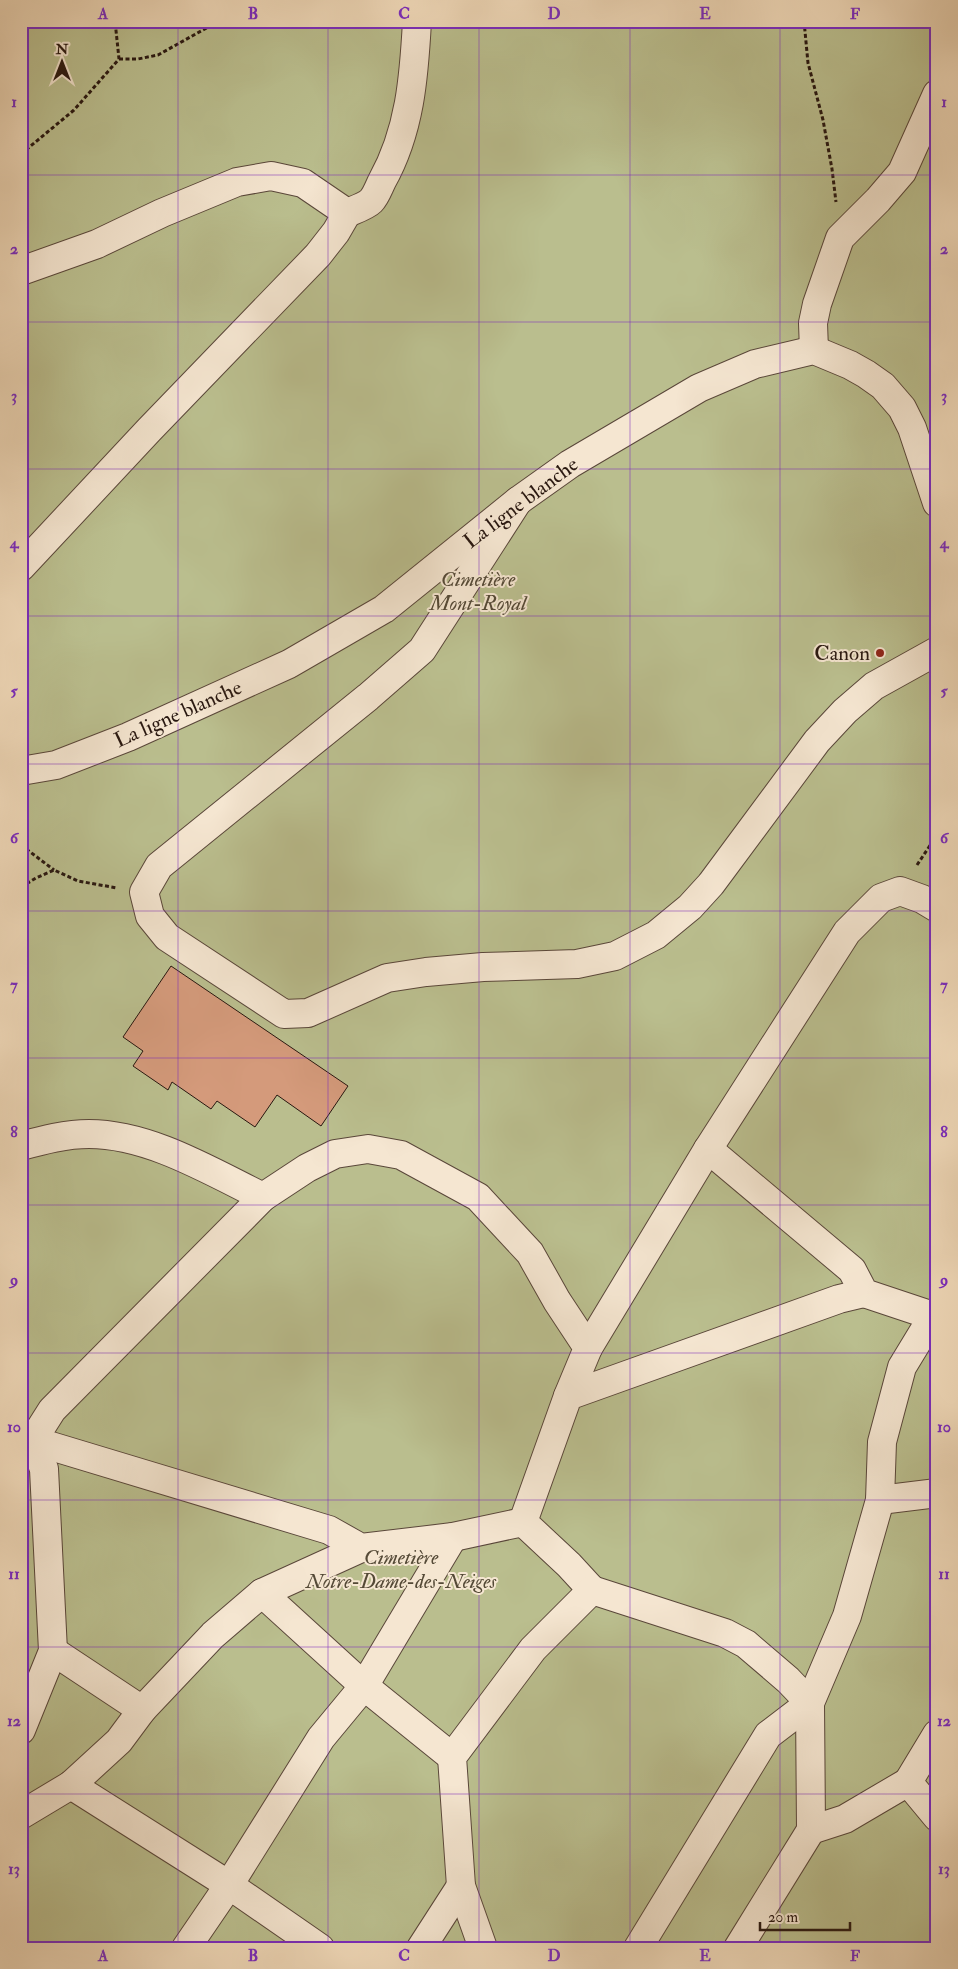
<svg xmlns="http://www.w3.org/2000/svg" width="958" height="1969" font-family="'IM FELL Double Pica',serif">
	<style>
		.green { fill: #babe8e; stroke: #716a4f }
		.building { fill: #d49a7b; stroke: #281710 }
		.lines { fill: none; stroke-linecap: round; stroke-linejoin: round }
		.minor-casing { stroke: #5a473a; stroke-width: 30 }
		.path { stroke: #281710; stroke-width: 3; stroke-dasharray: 4 2.5; stroke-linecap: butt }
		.minor { stroke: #f5e6d1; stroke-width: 28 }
		.grid { fill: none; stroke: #7b2cbf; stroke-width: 1; stroke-opacity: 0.55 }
		.poi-dot { fill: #8f2418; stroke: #f5e6d1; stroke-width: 2 }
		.labels { text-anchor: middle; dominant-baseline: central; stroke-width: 4; stroke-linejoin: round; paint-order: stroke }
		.street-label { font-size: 21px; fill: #281710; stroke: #f5e6d1 }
		.park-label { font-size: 21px; font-style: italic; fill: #544936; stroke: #f5e6d1 }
		.poi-label { font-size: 21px; fill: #281710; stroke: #f5e6d1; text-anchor: end }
		.neatline { fill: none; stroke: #7b2cbf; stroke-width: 2 }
		.grid-label { font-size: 16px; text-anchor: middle; font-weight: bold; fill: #7b2cbf }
	</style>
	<rect width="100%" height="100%" fill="#efd8b8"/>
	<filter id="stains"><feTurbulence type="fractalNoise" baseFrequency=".004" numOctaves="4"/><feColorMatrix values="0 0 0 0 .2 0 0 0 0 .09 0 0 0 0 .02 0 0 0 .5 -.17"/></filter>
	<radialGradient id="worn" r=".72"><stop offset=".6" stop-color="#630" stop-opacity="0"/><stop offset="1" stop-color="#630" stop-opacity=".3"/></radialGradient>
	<!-- green -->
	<rect class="green" x="21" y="21" width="916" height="1927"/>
	<!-- building -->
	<polygon class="building" points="171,966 348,1086 321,1126 277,1095 255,1127 217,1101 211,1109 172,1082 168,1090 133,1066 143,1051 123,1037"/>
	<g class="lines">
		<defs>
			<g id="minor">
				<path d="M347,213C354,210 366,206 371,201C376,196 379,187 382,181C410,131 414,77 417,21"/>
				<polyline points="21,271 97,244 162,213 237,182 271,176 303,183 347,213"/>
				<polyline points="814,350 813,323 817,304 840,238 878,200 902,172 937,94"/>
				<polyline points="518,501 422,650 368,697 159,866 144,892 150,916 167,937 284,1014 308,1013 387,978 426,972 483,967 577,964 615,956 656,935 690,907 711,884 817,741 845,711 874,686 937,651"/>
				<polyline points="21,567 149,430 318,255 336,232 347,213"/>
				<polyline points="21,771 56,765 128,737 289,664 384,609 518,501 570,464 699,388 755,364 814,350 850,365 866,374 883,386 902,408 912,428 937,503"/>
				<path d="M21,1146C43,1140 66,1134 89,1134C149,1134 210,1171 263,1197L52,1410L33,1440"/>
				<polyline points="708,1149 852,1270 864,1293 933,1316"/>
				<polyline points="263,1197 307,1168 335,1154 368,1149 401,1155 478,1197 530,1253 557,1301 588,1348 568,1396"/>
				<polyline points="588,1348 708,1149 847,932 881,898 900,891 922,899 937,908"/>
				<polyline points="21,1437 329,1530 361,1548 453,1537 523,1522"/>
				<polyline points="880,1500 937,1493"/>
				<polyline points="592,1590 569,1565 523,1522 568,1396 839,1299 864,1293"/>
				<polyline points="262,1593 364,1686 452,1757"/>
				<polyline points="53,1651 142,1710"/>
				<polyline points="21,1730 53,1651 44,1469 33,1440 22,1449"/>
				<polyline points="937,1734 908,1782 937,1817"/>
				<polyline points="71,1785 229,1885 321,1738 364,1686 453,1537"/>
				<polyline points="21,1815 71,1785 119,1741 142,1710 213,1635 262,1593 361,1548"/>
				<polyline points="811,1830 845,1819 908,1782"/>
				<polyline points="186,1948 229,1885 320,1948"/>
				<polyline points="421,1948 461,1886"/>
				<polyline points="483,1948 461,1886 452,1757 533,1649 592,1590 725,1633 746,1644 788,1680 810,1703 768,1735 638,1948"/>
				<polyline points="738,1948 811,1830 810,1703 847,1616 880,1500 882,1442 902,1367 933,1316 937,1314"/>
			</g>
		</defs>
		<!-- minor casing -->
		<use href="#minor" class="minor-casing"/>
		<!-- path -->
		<g class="path">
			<polyline points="804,21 808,63 823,120 832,169 836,202"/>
			<polyline points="119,59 138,59 158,55 219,21"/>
			<polyline points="21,154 74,110 119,59 115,21"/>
			<polyline points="21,845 54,870"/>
			<polyline points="917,865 937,835"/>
			<polyline points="21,887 36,878 54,870 78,881 117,888"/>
		</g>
		<!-- minor -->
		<use href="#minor" class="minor"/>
	</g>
	<!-- grid -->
	<path class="grid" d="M178,21V1948M328,21V1948M479,21V1948M630,21V1948M780,21V1948M21,175H937M21,322H937M21,469H937M21,616H937M21,764H937M21,911H937M21,1058H937M21,1205H937M21,1353H937M21,1500H937M21,1647H937M21,1794H937"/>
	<!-- markers -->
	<circle class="poi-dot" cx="880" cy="653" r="5"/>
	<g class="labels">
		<!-- street labels -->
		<g class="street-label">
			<text transform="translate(521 503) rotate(-37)">La ligne blanche</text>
			<text transform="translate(178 714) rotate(-24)">La ligne blanche</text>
		</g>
		<!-- park labels -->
		<g class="park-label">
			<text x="478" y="579">Cimetière<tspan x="478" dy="24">Mont-Royal</tspan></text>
			<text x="401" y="1557">Cimetière<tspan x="401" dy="24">Notre-Dame-des-Neiges</tspan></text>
		</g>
		<!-- poi labels -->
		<g class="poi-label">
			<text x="870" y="653">Canon</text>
		</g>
	</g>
	<!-- margin -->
	<rect width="958" height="1969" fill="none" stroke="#efd8b8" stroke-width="55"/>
	<!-- north arrow -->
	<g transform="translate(62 62)" stroke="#f5e6d1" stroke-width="4" paint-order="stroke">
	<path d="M0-4L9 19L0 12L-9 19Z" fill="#281710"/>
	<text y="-8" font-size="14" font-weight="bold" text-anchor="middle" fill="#281710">N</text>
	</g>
	<!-- scale -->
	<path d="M760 1922v8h90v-8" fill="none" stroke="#281710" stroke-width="2.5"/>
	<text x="768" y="1922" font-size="15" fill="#281710" stroke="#f5e6d1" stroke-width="4" paint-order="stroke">20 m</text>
	<rect x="28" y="28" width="902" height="1914" class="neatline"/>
	<g class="grid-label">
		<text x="103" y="19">A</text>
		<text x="253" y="19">B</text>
		<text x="404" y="19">C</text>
		<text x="554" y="19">D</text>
		<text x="705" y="19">E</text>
		<text x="855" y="19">F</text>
		<text x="14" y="107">1</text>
		<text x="944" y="107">1</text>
		<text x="14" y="254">2</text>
		<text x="944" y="254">2</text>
		<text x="14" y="401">3</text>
		<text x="944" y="401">3</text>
		<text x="14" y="548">4</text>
		<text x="944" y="548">4</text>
		<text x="14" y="696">5</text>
		<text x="944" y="696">5</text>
		<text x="14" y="843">6</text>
		<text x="944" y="843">6</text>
		<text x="14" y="990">7</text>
		<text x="944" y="990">7</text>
		<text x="14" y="1137">8</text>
		<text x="944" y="1137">8</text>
		<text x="14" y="1285">9</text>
		<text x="944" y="1285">9</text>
		<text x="14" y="1432">10</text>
		<text x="944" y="1432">10</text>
		<text x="14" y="1579">11</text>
		<text x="944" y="1579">11</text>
		<text x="14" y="1726">12</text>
		<text x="944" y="1726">12</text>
		<text x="14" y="1874">13</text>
		<text x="944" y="1874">13</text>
		<text x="103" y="1961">A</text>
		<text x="253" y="1961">B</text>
		<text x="404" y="1961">C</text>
		<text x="554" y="1961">D</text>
		<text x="705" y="1961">E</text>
		<text x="855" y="1961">F</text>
	</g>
	<rect width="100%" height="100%" filter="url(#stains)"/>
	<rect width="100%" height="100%" fill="url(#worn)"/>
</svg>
